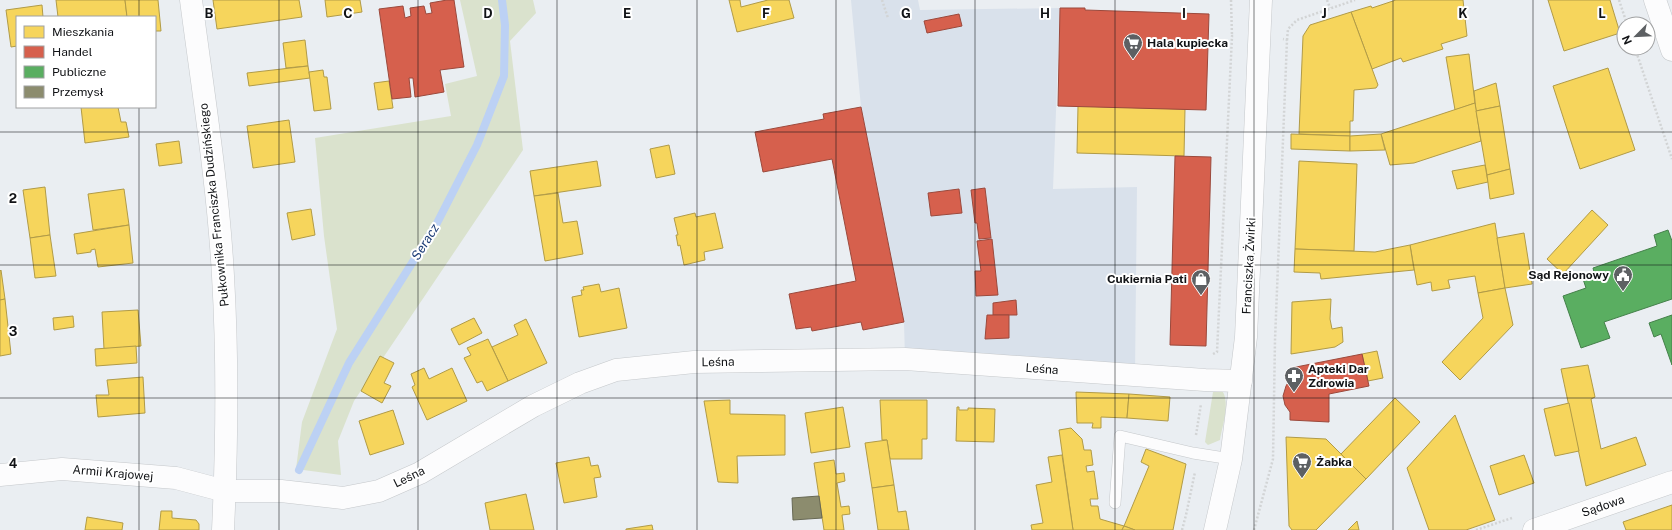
<svg xmlns="http://www.w3.org/2000/svg" width="1672" height="530" font-family="'Public Sans',sans-serif">
	<style>
		.built { fill: #d9e1eb }
		.green { fill: #dae2cd }
		.homes { fill: #f6d55c; stroke: #b19b47 }
		.shops { fill: #d6604d; stroke: #9b493c }
		.public { fill: #5aae61; stroke: #44804a }
		.industry { fill: #8c8c6e; stroke: #676854 }
		.lines { fill: none; stroke-linecap: round; stroke-linejoin: round }
		.stream { stroke: #bcd1f4; stroke-width: 8 }
		.lane-casing { stroke: #c5c8cb; stroke-width: 12 }
		.street-casing { stroke: #c5c8cb; stroke-width: 23 }
		.secondary-casing { stroke: #c5c8cb; stroke-width: 23 }
		.path { stroke: #d2d4d5; stroke-width: 2.5; stroke-dasharray: 2 2; stroke-linecap: butt }
		.lane { stroke: #fcfcfd; stroke-width: 11 }
		.street { stroke: #fcfcfd; stroke-width: 22 }
		.secondary { stroke: #fcfcfd; stroke-width: 22 }
		.grid { fill: none; stroke: #111316; stroke-width: 1; stroke-opacity: 0.55 }
		.labels { text-anchor: middle; dominant-baseline: central; stroke-width: 4; stroke-linejoin: round; paint-order: stroke }
		.poi-label { font-size: 12px; font-weight: bold; fill: #111316; stroke: #fff; text-anchor: start }
		.street-label { font-size: 12px; fill: #111316; stroke: #fff }
		.water-label { font-size: 13px; font-style: italic; fill: #1f3f79; stroke: #fff }
		.grid-label { font-size: 13px; text-anchor: middle; font-weight: bold; fill: #111316; stroke: #fff; stroke-width: 4; stroke-linejoin: round; paint-order: stroke }
	</style>
	<rect width="100%" height="100%" fill="#eaeef2"/>
	<!-- built -->
	<polygon class="built" points="851,0 918,0 920,10 1060,8 1053,189 1137,187 1135,375 905,359 904,322 861,107"/>
	<!-- green -->
	<g class="green">
		<polygon points="460,0 533,0 536,13 510,41 523,150 354,401 338,441 341,475 296,469 302,422 337,329 324,236 315,138 451,116 445,84 477,76"/>
		<path d="M1213,392H1223C1230,405 1222,427 1220,440L1208,445L1205,442Z"/>
	</g>
	<!-- homes -->
	<g class="homes">
		<polygon points="56,0 125,0 127,17 58,17"/>
		<polygon points="125,0 158,0 161,31 155,31 155,17 127,17"/>
		<polygon points="213,0 299,0 302,17 217,29"/>
		<polygon points="325,0 360,0 362,12 327,17"/>
		<polygon points="729,0 740,0 741,7 768,0 789,0 794,18 737,32"/>
		<polygon points="1396,0 1463,0 1467,36 1441,44 1443,49 1403,62 1401,58 1372,69 1351,12 1371,6 1372,8"/>
		<polygon points="1548,0 1610,0 1620,33 1564,51"/>
		<polygon points="42,5 43,17 17,17 17,46 11,47 6,10"/>
		<polygon points="1351,12 1378,85 1376,88 1354,90 1353,121 1350,121 1350,136 1299,134 1303,36 1310,25"/>
		<polygon points="305,40 308,66 286,68 283,43"/>
		<polygon points="1469,54 1475,103 1455,110 1446,57"/>
		<polygon points="308,66 310,78 249,86 247,73"/>
		<polygon points="1608,68 1635,150 1580,169 1553,86"/>
		<polygon points="323,70 324,77 327,77 331,109 314,111 309,72"/>
		<polygon points="389,81 393,108 378,110 374,83"/>
		<polygon points="1496,83 1500,106 1476,111 1474,91"/>
		<polygon points="1475,103 1481,141 1414,163 1390,165 1381,134"/>
		<polygon points="1078,106 1185,109 1184,156 1077,153"/>
		<polygon points="1500,106 1510,169 1487,175 1476,111"/>
		<polygon points="81,107 118,107 121,122 126,122 129,137 85,143"/>
		<polygon points="289,120 295,162 253,168 247,126"/>
		<polygon points="1291,134 1350,136 1350,151 1291,149"/>
		<polygon points="1381,134 1385,150 1350,151 1350,136"/>
		<polygon points="179,141 182,163 159,166 156,144"/>
		<polygon points="669,145 675,174 656,178 650,149"/>
		<polygon points="597,161 601,186 534,196 530,171"/>
		<polygon points="1299,161 1357,164 1354,251 1295,249"/>
		<polygon points="1485,165 1488,182 1457,189 1452,171"/>
		<polygon points="1510,169 1514,194 1490,199 1487,175"/>
		<polygon points="45,187 50,235 30,238 23,190"/>
		<polygon points="124,189 129,225 93,230 88,194"/>
		<polygon points="558,193 563,223 577,221 583,254 545,261 534,196"/>
		<polygon points="311,209 315,235 292,240 287,213"/>
		<polygon points="1592,210 1608,225 1563,274 1547,259"/>
		<polygon points="695,213 696,217 715,213 723,248 704,252 705,260 684,265 680,245 678,246 676,235 678,235 674,218"/>
		<polygon points="1495,223 1505,288 1478,293 1475,276 1448,280 1450,288 1432,291 1431,282 1417,285 1410,245"/>
		<polygon points="129,225 133,263 98,267 95,249 91,250 91,252 77,254 74,234"/>
		<polygon points="1524,233 1532,284 1505,288 1497,238"/>
		<polygon points="50,235 56,276 35,278 30,238"/>
		<polygon points="1410,245 1414,270 1321,279 1320,273 1294,272 1295,249 1375,252"/>
		<polygon points="1,270 5,299 0,300 0,271"/>
		<polygon points="599,284 601,292 619,288 627,328 579,337 572,297 582,295 581,290 584,290 583,287"/>
		<polygon points="1505,288 1513,325 1460,380 1442,362 1483,318 1478,293"/>
		<polygon points="5,299 11,354 0,356 0,300"/>
		<polygon points="1331,299 1330,319 1332,329 1342,327 1343,342 1335,347 1291,354 1292,302"/>
		<polygon points="138,310 141,346 104,349 102,312"/>
		<polygon points="73,316 74,327 54,330 53,318"/>
		<polygon points="474,318 482,333 459,345 451,329"/>
		<polygon points="526,319 547,363 508,381 492,347 518,335 514,325"/>
		<polygon points="488,339 508,381 487,391 482,381 477,383 464,358 471,355 467,348"/>
		<polygon points="136,346 137,363 96,366 95,349"/>
		<polygon points="1377,351 1383,378 1368,381 1362,354"/>
		<polygon points="380,356 394,363 384,383 391,386 382,403 361,391"/>
		<polygon points="1588,365 1595,397 1591,399 1601,449 1636,437 1646,465 1586,486 1561,369"/>
		<polygon points="424,368 429,379 452,368 467,401 427,420 412,387 415,385 411,374"/>
		<polygon points="143,377 145,413 98,417 96,395 109,395 107,380"/>
		<polygon points="1076,392 1129,394 1127,418 1101,417 1101,428 1092,428 1093,423 1077,423"/>
		<polygon points="1129,394 1170,397 1168,421 1127,418"/>
		<polygon points="1395,398 1420,422 1366,479 1341,454"/>
		<polygon points="730,400 730,414 785,415 785,455 737,456 738,483 718,482 704,401"/>
		<polygon points="880,400 927,400 927,439 922,439 922,459 890,459 887,440 882,440"/>
		<polygon points="1569,403 1579,451 1555,456 1544,409"/>
		<polygon points="843,407 850,447 811,453 805,413"/>
		<polygon points="957,407 959,407 959,410 968,410 968,408 995,409 994,442 956,441"/>
		<polygon points="393,410 404,444 370,455 359,421"/>
		<polygon points="1455,415 1495,520 1466,530 1429,530 1407,468"/>
		<polygon points="1071,428 1082,439 1084,450 1091,450 1093,465 1086,466 1087,472 1094,471 1098,499 1090,499 1091,506 1098,506 1100,519 1124,526 1122,530 1073,530 1059,430"/>
		<polygon points="1286,437 1326,439 1366,479 1316,530 1292,530 1289,526"/>
		<polygon points="887,440 894,485 872,488 865,443"/>
		<polygon points="1146,449 1186,464 1173,530 1135,530 1124,526 1149,466 1141,462"/>
		<polygon points="1062,455 1073,530 1032,530 1031,525 1043,523 1036,485 1052,482 1048,457"/>
		<polygon points="1524,455 1534,483 1499,495 1490,466"/>
		<polygon points="589,457 591,466 598,465 601,477 594,478 597,497 564,503 556,463"/>
		<polygon points="834,460 836,474 844,473 845,481 837,483 841,507 849,506 850,514 842,515 844,530 824,530 814,463"/>
		<polygon points="894,485 898,512 906,511 909,530 878,530 872,488"/>
		<polygon points="526,494 534,530 490,530 485,503"/>
		<polygon points="1672,505 1672,530 1626,530 1623,522"/>
		<polygon points="161,511 172,511 172,518 196,520 199,524 199,530 159,530"/>
		<polygon points="87,517 123,523 122,530 85,530"/>
		<polygon points="1357,521 1359,530 1348,530"/>
		<polygon points="652,525 653,530 626,530 626,529"/>
		<polygon points="1124,526 1135,530 1122,530"/>
	</g>
	<!-- shops -->
	<g class="shops">
		<polygon points="447,0 454,0 464,67 440,70 444,92 415,97 413,78 409,78 411,97 392,99 379,9 403,6 405,18 411,16 410,8 424,6 426,14 432,13 430,3"/>
		<polygon points="1060,8 1085,8 1085,10 1209,14 1206,110 1058,106"/>
		<polygon points="959,14 962,26 927,33 924,21"/>
		<polygon points="861,107 904,322 863,330 861,322 812,331 811,327 796,329 789,294 856,281 832,159 763,172 755,132 824,119 823,114"/>
		<polygon points="1175,156 1211,157 1206,346 1170,345"/>
		<polygon points="985,188 991,238 979,239 977,223 975,223 971,190"/>
		<polygon points="959,189 962,213 931,216 928,193"/>
		<polygon points="992,239 998,295 976,296 975,271 981,271 977,241"/>
		<polygon points="1016,300 1017,315 993,315 993,303"/>
		<polygon points="987,315 1009,315 1009,338 985,339"/>
		<polygon points="1362,354 1369,386 1329,394 1329,422 1290,420 1290,412 1285,405 1283,396 1286,386 1290,379 1291,368"/>
	</g>
	<!-- public -->
	<g class="public">
		<polygon points="1668,230 1672,241 1672,299 1604,322 1610,338 1581,348 1563,296 1586,288 1582,276 1594,272 1593,268 1657,246 1654,235"/>
		<polygon points="1672,315 1672,365 1661,334 1654,337 1649,323"/>
	</g>
	<!-- industry -->
	<polygon class="industry" points="819,496 822,518 793,520 792,498"/>
	<g class="lines">
		<!-- stream -->
		<polyline class="stream" points="299,470 349,363 436,225 477,145 504,76 505,25 502,0"/>
		<defs>
			<polyline id="lane" points="1115,503 1120,436 1193,453 1231,459"/>
			<g id="street">
				<path d="M191,0C203,92 218,184 223,276C228,361 227,445 223,530"/>
				<polyline points="1655,0 1672,50"/>
				<polyline points="0,475 62,469 176,478 225,491 281,491 343,498 379,491 420,473 533,406 580,383 616,370 694,362 905,359 1205,380 1241,381"/>
				<polyline points="1534,530 1672,482"/>
			</g>
			<polyline id="secondary" points="1215,530 1231,459 1246,337 1261,0"/>
		</defs>
		<!-- lane casing -->
		<use href="#lane" class="lane-casing"/>
		<!-- street casing -->
		<use href="#street" class="street-casing"/>
		<!-- secondary casing -->
		<use href="#secondary" class="secondary-casing"/>
		<!-- path -->
		<g class="path">
			<polyline points="882,0 888,18"/>
			<polyline points="1231,0 1232,36"/>
			<polyline points="1327,0 1330,8"/>
			<polyline points="1619,0 1627,24"/>
			<polyline points="1287,40 1288,29 1297,20 1355,0"/>
			<polyline points="1635,48 1672,159"/>
			<polyline points="1213,354 1217,352 1232,36 1234,36"/>
			<polyline points="1196,435 1201,404"/>
			<polyline points="1182,530 1186,515 1195,472"/>
			<polyline points="1254,530 1273,459 1275,340 1287,40 1283,39"/>
			<polyline points="1476,530 1512,518"/>
		</g>
		<!-- lane -->
		<use href="#lane" class="lane"/>
		<!-- street -->
		<use href="#street" class="street"/>
		<!-- secondary -->
		<use href="#secondary" class="secondary"/>
	</g>
	<!-- grid -->
	<path class="grid" d="M139,0V17M279,0V530M418,0V530M557,0V530M697,0V530M836,0V530M975,0V530M1115,0V530M1254,0V530M1393,0V530M1533,0V530M139,107V530M0,132H1672M0,265H1672M0,398H1672"/>
	<!-- icons -->
	<defs>
		<symbol id="supermarket-pin" viewBox="-11 -11 22 30"><path d="M0 17L-7.5 6A9.5 9.5 0 1 1 7.5 6Z" fill="#5d6063" stroke="#fff"/><path d="M-6-5.5h2.5l.6 2H6L4.5 2H-2.5L-4.4-4H-6ZM-1.5 3.2a1.3 1.3 0 1 0 .1 0ZM3 3.2a1.3 1.3 0 1 0 .1 0Z" fill="#fff"/></symbol>
		<symbol id="civic-pin" viewBox="-11 -11 22 30"><path d="M0 17L-7.5 6A9.5 9.5 0 1 1 7.5 6Z" fill="#5d6063" stroke="#fff"/><path d="M-.6-6.5H3V-4.5H.6V-3L4-1V1h2V6H-6V1h2V-1L-.6-3ZM-1.2 2.5V6h2.4V2.5Z" fill="#fff"/></symbol>
		<symbol id="shop-pin" viewBox="-11 -11 22 30"><path d="M0 17L-7.5 6A9.5 9.5 0 1 1 7.5 6Z" fill="#5d6063" stroke="#fff"/><path d="M-5-2.5h2.3a2.7 3.5 0 0 1 5.4 0H5L5.5 6h-11ZM-1.5-2.5h3a1.5 2.3 0 0 0-3 0Z" fill="#fff"/></symbol>
		<symbol id="pharmacy-pin" viewBox="-11 -11 22 30"><path d="M0 17L-7.5 6A9.5 9.5 0 1 1 7.5 6Z" fill="#5d6063" stroke="#fff"/><path d="M-2-6h4v4h4v4h-4v4h-4v-4h-4v-4h4Z" fill="#fff"/></symbol>
	</defs>
	<g fill-rule="evenodd">
		<use href="#supermarket-pin" x="1122" y="32" width="22" height="30"/>
		<use href="#civic-pin" x="1612" y="264" width="22" height="30"/>
		<use href="#shop-pin" x="1190" y="268" width="22" height="30"/>
		<use href="#pharmacy-pin" x="1283" y="365" width="22" height="30"/>
		<use href="#supermarket-pin" x="1291" y="451" width="22" height="30"/>
	</g>
	<g class="labels">
		<!-- poi labels -->
		<g class="poi-label">
			<text x="1147" y="43">Hala kupiecka</text>
			<text x="1609" y="275" text-anchor="end">Sąd Rejonowy</text>
			<text x="1187" y="279" text-anchor="end">Cukiernia Pati</text>
			<text x="1308" y="369">Apteki Dar<tspan x="1308" dy="14">Zdrowia</tspan></text>
			<text x="1316" y="462">Żabka</text>
		</g>
		<!-- street labels -->
		<g class="street-label">
			<text transform="translate(214 205) rotate(-96)">Pułkownika Franciszka Dudzińskiego</text>
			<text transform="translate(1249 266) rotate(-87)">Franciszka Żwirki</text>
			<text transform="translate(718 362) rotate(-1)">Leśna</text>
			<text transform="translate(1042 369) rotate(4)">Leśna</text>
			<text transform="translate(113 473) rotate(5)">Armii Krajowej</text>
			<text transform="translate(409 477) rotate(-26)">Leśna</text>
			<text transform="translate(1603 506) rotate(-19)">Sądowa</text>
		</g>
		<!-- water labels -->
		<g class="water-label">
			<text transform="translate(425 242) rotate(-58)">Seracz</text>
		</g>
	</g>
	<g class="grid-label">
		<text x="209" y="18">B</text>
		<text x="348" y="18">C</text>
		<text x="488" y="18">D</text>
		<text x="627" y="18">E</text>
		<text x="766" y="18">F</text>
		<text x="906" y="18">G</text>
		<text x="1045" y="18">H</text>
		<text x="1184" y="18">I</text>
		<text x="1324" y="18">J</text>
		<text x="1463" y="18">K</text>
		<text x="1602" y="18">L</text>
		<text x="13" y="203">2</text>
		<text x="13" y="336">3</text>
		<text x="13" y="468">4</text>
	</g>
	<!-- legend -->
	<rect x="16" y="16" width="140" height="92" fill="#ffffff" stroke="#a0a1a2"/>
	<rect x="24" y="26" width="20" height="12" fill="#f6d55c" stroke="#a0a1a2"/>
	<text x="52" y="36" font-size="12" fill="#111316">Mieszkania</text>
	<rect x="24" y="46" width="20" height="12" fill="#d6604d" stroke="#a0a1a2"/>
	<text x="52" y="56" font-size="12" fill="#111316">Handel</text>
	<rect x="24" y="66" width="20" height="12" fill="#5aae61" stroke="#a0a1a2"/>
	<text x="52" y="76" font-size="12" fill="#111316">Publiczne</text>
	<rect x="24" y="86" width="20" height="12" fill="#8c8c6e" stroke="#a0a1a2"/>
	<text x="52" y="96" font-size="12" fill="#111316">Przemysł</text>
	<!-- north arrow -->
	<g transform="translate(1636 36) rotate(246)"><circle r="19" fill="#ffffff" stroke="#a0a1a2"/>
	<path d="M0-3L7 15L0 10L-7 15Z" fill="#5d6063"/>
	<text y="-6" font-size="11" font-weight="bold" text-anchor="middle" fill="#111316">N</text>
	</g>
</svg>
